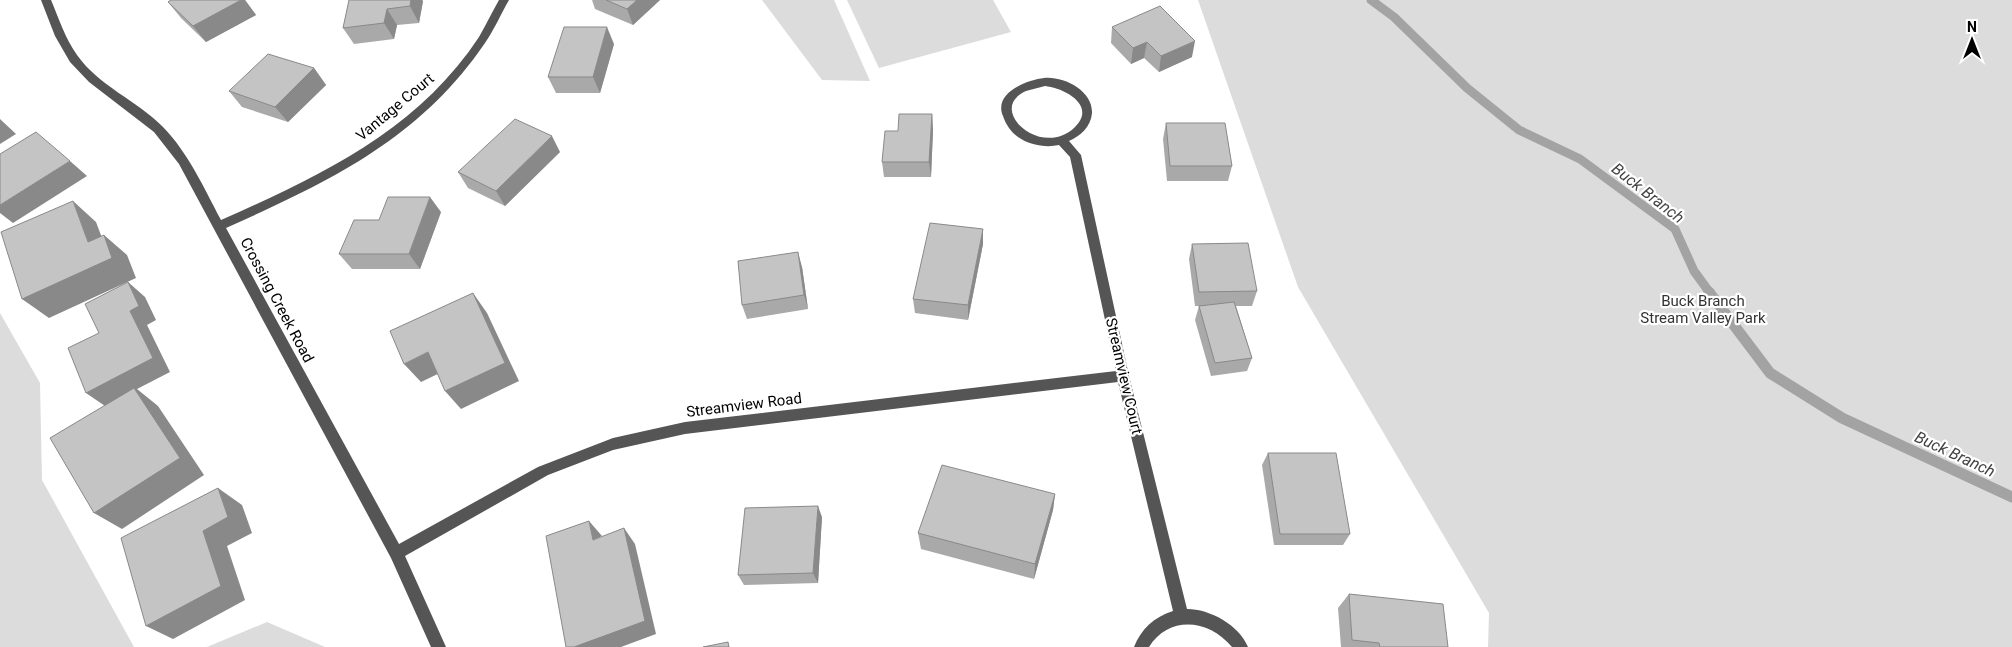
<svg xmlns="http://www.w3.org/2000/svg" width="2012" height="647" font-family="Roboto,sans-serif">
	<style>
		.green { fill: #dcdcdc }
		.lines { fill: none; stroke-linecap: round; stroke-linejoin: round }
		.stream-far1 { stroke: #a3a3a3; stroke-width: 9 }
		.stream { stroke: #a3a3a3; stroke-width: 11 }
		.minor { fill: #555; fill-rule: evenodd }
		.wall { fill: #a9a9a9 }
		.shaded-wall { fill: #898989 }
		.building { fill: #c4c4c4; stroke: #898989 }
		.labels { text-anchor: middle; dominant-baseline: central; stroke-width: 4.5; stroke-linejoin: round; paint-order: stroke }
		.street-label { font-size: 15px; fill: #000; stroke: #fff }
		.park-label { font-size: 15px; fill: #333; stroke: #fff }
		.water-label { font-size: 16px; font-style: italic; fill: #444; stroke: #fff }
	</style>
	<rect width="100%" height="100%" fill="#fff"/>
	<!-- green -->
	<g class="green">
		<polygon points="762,0 834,0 870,81 822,80"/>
		<polygon points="847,0 993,0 1011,32 879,68"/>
		<polygon points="1198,0 2012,0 2012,647 1488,647 1489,613 1298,287"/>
		<polygon points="0,313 40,383 42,480 134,647 0,647"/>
		<polygon points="267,622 325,647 207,647"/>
	</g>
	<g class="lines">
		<!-- stream-far1 -->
		<polyline class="stream-far1" points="1371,0 1394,17 1467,88 1519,130 1580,159 1675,229 1694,271 1710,293"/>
		<!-- stream -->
		<polyline class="stream" points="1709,292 1770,373 1842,418 2012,497"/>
		<!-- minor -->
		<path class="minor" d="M41,0H51C59,19 65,38 77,55C99,86 136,100 162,126C188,152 204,188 221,220C320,176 417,131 479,37C486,25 492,12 499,0H509C501,14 494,30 485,43C419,140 328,182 226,228L399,544L538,467L613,438L685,422L1116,371L1070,157L1059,145C1046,148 1029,145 1018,137C1011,132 1006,125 1003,116C993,93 1027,80 1044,78C1064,76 1093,91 1092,113C1091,127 1080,136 1069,141L1081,155L1129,376L1187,609C1210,609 1239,625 1248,647H1232C1209,619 1169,615 1149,647H1134C1141,629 1154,617 1173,611L1118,382L685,434L613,450L548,475L405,556L446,647H431L391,558L179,164L154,132L89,82L70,62L55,36ZM1045,86C1064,88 1097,105 1075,127C1042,160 985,109 1026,91C1032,89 1039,88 1045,86Z"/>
	</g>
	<!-- wall -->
	<g class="wall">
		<polygon points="171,0 245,0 256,15 206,42 181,18 168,2"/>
		<polygon points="349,0 422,0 423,1 419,23 397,25 394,39 354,44 343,28"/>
		<polygon points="592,0 660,0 633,25 595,9"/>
		<polygon points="1112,27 1192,57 1159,72 1144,58 1131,64 1111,43"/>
		<polygon points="614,44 600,93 556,93 548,77"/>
		<polygon points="314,68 326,85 288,122 242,107 229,91"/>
		<polygon points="932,114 933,130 931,177 884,177 882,162"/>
		<polygon points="1166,123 1232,166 1228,181 1167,181 1163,139"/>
		<polygon points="560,152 505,206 468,188 458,172"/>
		<polygon points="441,212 420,269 352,269 339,254 379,220"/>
		<polygon points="983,244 968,320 915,313 913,299"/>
		<polygon points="1192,244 1257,291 1252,306 1236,306 1252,358 1247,371 1211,376 1195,320 1199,306 1195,306 1189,259"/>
		<polygon points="802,267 808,309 747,319 742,305"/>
		<polygon points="1268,453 1350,534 1343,545 1274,545 1262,465"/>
		<polygon points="1055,494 1053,510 1034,579 921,549 918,533"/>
		<polygon points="822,517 818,583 744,585 738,575"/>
		<polygon points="1349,594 1448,647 1341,647 1338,608"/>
	</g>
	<!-- shaded-wall -->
	<g class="shaded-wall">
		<polygon points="241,0 245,0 256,15 206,42 193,26"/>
		<polygon points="411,0 422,0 423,1 419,23 410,6"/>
		<polygon points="637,0 660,0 633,25 627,9"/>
		<polygon points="387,9 397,25 394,39 384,23"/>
		<polygon points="607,27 614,44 600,93 593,77"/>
		<polygon points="1195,41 1192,57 1159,72 1161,56"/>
		<polygon points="1147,42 1144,58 1131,64 1133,48"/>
		<polygon points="314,68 326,85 288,122 275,107"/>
		<polygon points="932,114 933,130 931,177 929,162"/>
		<polygon points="0,119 16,134 0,144"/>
		<polygon points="552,136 560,152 505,206 496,191"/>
		<polygon points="70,161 87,176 13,223 0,213 0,205"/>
		<polygon points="430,197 441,212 420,269 409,254"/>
		<polygon points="73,201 96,222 110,259 104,235 127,255 136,278 49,318 22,299 88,242"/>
		<polygon points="983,229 983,244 968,320 968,305"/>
		<polygon points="798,252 802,267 808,309 804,295"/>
		<polygon points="128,282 145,297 156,320 147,325 170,372 137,389 158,406 204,475 122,529 94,513 105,406 86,393"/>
		<polygon points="473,293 487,313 519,381 461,409 445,391"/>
		<polygon points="428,352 444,371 421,382 404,364"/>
		<polygon points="218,488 242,505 252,533 227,546 245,600 173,639 146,626 203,531"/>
		<polygon points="1055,494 1053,510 1034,579 1035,564"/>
		<polygon points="818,506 822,517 818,583 813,573"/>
		<polygon points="589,521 602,536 593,540"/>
		<polygon points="624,528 635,544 656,634 621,647 574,647"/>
	</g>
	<!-- building -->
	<g class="building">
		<polygon points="171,0 241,0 193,26 168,2"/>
		<polygon points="349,0 411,0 410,6 387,9 384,23 343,28"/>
		<polygon points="606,0 637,0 627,9"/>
		<polygon points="1160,6 1195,41 1161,56 1147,42 1133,48 1112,27"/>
		<polygon points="564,27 607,27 593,77 548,77"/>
		<polygon points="268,54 314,68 275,107 229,91"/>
		<polygon points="899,114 932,114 929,162 882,162 885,131 898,131"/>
		<polygon points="515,119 552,136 496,191 458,172"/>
		<polygon points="1166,123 1225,123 1232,166 1170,166"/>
		<polygon points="36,132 70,161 0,205 0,154"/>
		<polygon points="388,197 430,197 409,254 339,254 354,220 379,220"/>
		<polygon points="73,201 88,242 104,235 112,258 22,299 1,232"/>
		<polygon points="930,223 983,229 968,305 913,299"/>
		<polygon points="1248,243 1257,291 1199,292 1192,244"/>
		<polygon points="798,252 804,295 742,305 738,261"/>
		<polygon points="128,282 139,306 130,311 153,358 86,393 68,348 99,333 85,304"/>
		<polygon points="473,293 505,363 445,391 428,352 404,364 390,331"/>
		<polygon points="1234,302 1252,358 1215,363 1199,306"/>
		<polygon points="134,388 180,458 94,513 50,438"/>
		<polygon points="1268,453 1336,453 1350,534 1280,534"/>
		<polygon points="942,465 1055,494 1035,564 918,533"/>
		<polygon points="218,488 228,517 203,531 221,586 146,626 121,538"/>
		<polygon points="818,506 813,573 738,575 745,508"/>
		<polygon points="589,521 593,540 624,528 645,621 574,647 566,647 546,536"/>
		<polygon points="1349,594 1443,604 1448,647 1380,647 1379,643 1352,640"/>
		<polygon points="728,642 729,647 703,647"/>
	</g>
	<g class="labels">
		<!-- street labels -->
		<g class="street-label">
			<text transform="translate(395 107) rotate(-40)">Vantage Court</text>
			<text transform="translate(277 300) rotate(62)">Crossing Creek Road</text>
			<text transform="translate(1124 376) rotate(77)">Streamview Court</text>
			<text transform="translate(744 405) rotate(-7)">Streamview Road</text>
		</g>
		<!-- park labels -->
		<g class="park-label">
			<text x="1703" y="301">Buck Branch<tspan x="1703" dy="17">Stream Valley Park</tspan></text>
		</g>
		<!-- water labels -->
		<g class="water-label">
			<text transform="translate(1648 193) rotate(38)">Buck Branch</text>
			<text transform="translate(1955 454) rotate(25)">Buck Branch</text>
		</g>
	</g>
	<!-- north arrow -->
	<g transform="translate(1972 40)" stroke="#ffffff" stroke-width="4" paint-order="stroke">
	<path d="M0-4L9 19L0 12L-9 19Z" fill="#000000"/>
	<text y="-8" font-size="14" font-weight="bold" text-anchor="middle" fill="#000000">N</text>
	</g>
</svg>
